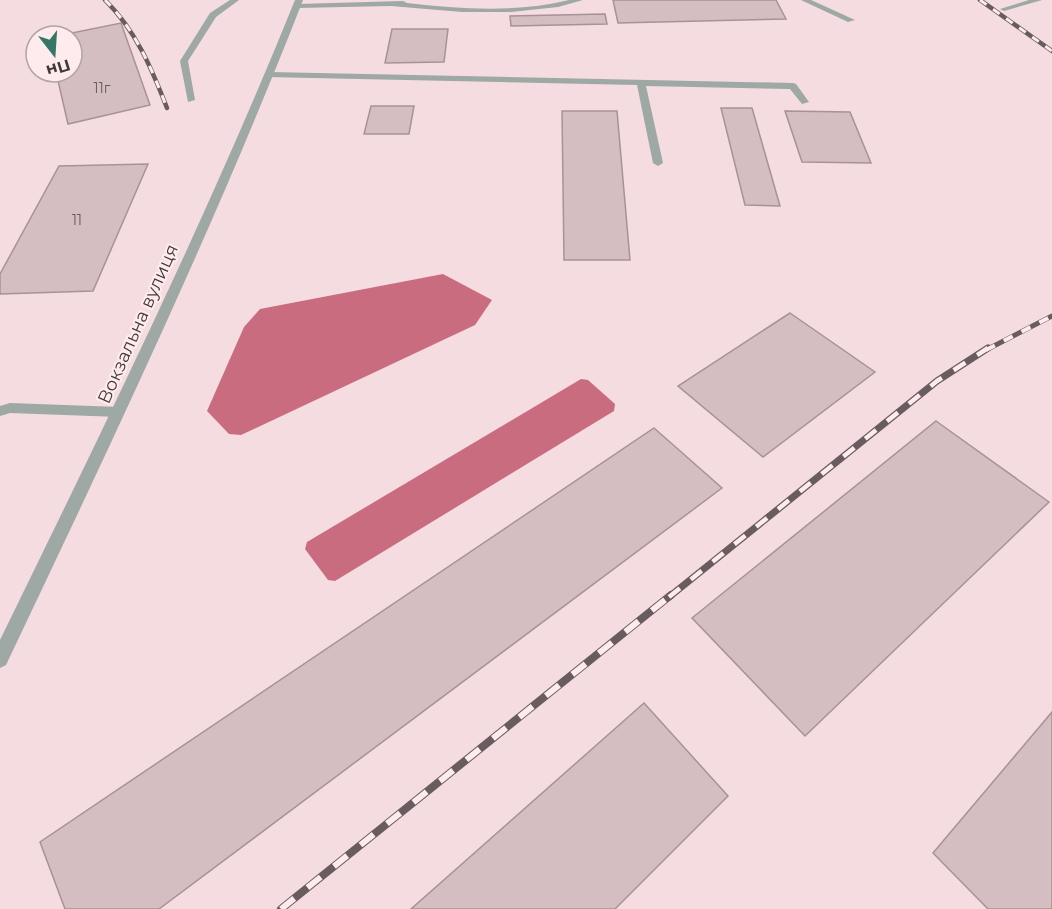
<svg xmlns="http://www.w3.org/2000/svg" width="1052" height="909" font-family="Montserrat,sans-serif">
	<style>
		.water { fill: #ca6c7f }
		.building { fill: #d5bec1; stroke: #a89296; stroke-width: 1.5 }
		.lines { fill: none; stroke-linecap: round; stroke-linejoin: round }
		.lane { fill: #9ea8a5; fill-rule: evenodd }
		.street { fill: #9ea8a5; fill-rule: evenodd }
		.rail-far3-casing { stroke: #695c5e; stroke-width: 4.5 }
		.rail-far2-casing { stroke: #695c5e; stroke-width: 5 }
		.rail-far1-casing { stroke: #695c5e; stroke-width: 7 }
		.rail-casing { stroke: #695c5e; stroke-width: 8 }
		.rail-far3 { stroke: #feebed; stroke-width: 3; stroke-dasharray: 8; stroke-linecap: butt }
		.rail-far2 { stroke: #feebed; stroke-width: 4; stroke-dasharray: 10; stroke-linecap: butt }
		.rail-far1 { stroke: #feebed; stroke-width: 4.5; stroke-dasharray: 14; stroke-linecap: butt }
		.rail { stroke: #feebed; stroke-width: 6; stroke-dasharray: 17; stroke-linecap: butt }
		.labels { text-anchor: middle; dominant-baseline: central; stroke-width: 4.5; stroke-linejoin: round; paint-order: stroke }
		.far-number-label { font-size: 14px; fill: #665a5b }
		.street-label { font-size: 18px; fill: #413839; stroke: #feebed }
	</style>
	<rect width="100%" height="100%" fill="#f4dce0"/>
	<!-- water -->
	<g class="water">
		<polygon points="443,274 492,300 475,325 241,435 229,434 207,411 244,327 260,309"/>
		<polygon points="581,379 588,380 615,404 614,411 335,581 328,580 305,549 307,542"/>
	</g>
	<!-- building -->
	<g class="building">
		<polygon points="613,0 776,0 786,19 618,23"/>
		<polygon points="605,14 607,24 511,26 510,16"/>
		<polygon points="121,23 150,105 68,124 56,72 72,72 72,36 57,36"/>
		<polygon points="392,29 448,29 444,62 385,63"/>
		<polygon points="371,106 414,106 409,134 364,134"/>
		<polygon points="721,108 752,108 780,206 745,205"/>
		<polygon points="562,111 617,111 630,260 564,260"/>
		<polygon points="785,111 850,112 871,163 802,162"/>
		<polygon points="148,164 93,291 0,294 0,274 59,166"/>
		<polygon points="790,313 875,372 763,457 678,386"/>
		<polygon points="936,421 1049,502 805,736 692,618"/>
		<polygon points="654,428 722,488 159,909 65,909 40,842"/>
		<polygon points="644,703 728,796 615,909 411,909"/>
		<polygon points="1052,712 1052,909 988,909 933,853"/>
	</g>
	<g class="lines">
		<!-- lane -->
		<g class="lane">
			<polygon points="230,0 239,0 216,17 188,61 195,100 188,102 180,61 210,13"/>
			<path d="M569,0H583L558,7L511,12H462L391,6L297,8L293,6L297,4L403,1L407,3C460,9 517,13 569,0Z"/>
			<polygon points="801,0 811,0 855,20 848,22"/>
			<polygon points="1029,0 1042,0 1004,11 1000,9"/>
			<polygon points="269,72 793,83 796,84 809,102 802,104 790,89 646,86 663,163 658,166 653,163 637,85 266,77 266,73"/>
			<polygon points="10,403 119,407 125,412 119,417 10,413 0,416 0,406"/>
		</g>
		<!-- street -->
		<path class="street" d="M295,0H303C215,226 110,446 6,665L0,668V640C103,429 207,218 295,0Z"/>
		<defs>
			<g id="rail-far3">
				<path d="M105,0C136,31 151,67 167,108"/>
				<polyline points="980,0 1052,51"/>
			</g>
			<polyline id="rail-far2" points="986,350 1052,316"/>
			<polyline id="rail-far1" points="669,597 937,381 988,348"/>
			<polyline id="rail" points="281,909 671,595"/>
		</defs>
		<!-- rail-far3 casing -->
		<use href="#rail-far3" class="rail-far3-casing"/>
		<!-- rail-far2 casing -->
		<use href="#rail-far2" class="rail-far2-casing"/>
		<!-- rail-far1 casing -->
		<use href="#rail-far1" class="rail-far1-casing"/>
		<!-- rail casing -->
		<use href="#rail" class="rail-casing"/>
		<!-- rail-far3 -->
		<use href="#rail-far3" class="rail-far3"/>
		<!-- rail-far2 -->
		<use href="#rail-far2" class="rail-far2"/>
		<!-- rail-far1 -->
		<use href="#rail-far1" class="rail-far1"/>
		<!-- rail -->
		<use href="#rail" class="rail"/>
	</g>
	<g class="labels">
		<!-- far-number labels -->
		<g class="far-number-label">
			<text x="102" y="88">11г</text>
			<text x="77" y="220">11</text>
		</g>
		<!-- street labels -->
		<g class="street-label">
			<text transform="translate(138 324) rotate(-66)">Вокзальна вулиця</text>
		</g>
	</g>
	<!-- north arrow -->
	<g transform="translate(54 54) rotate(163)"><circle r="28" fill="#feebed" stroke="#b2a3a5" stroke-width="1.5"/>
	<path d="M0-4.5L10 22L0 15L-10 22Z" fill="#357667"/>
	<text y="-9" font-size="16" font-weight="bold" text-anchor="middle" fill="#413839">Пн</text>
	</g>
</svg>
